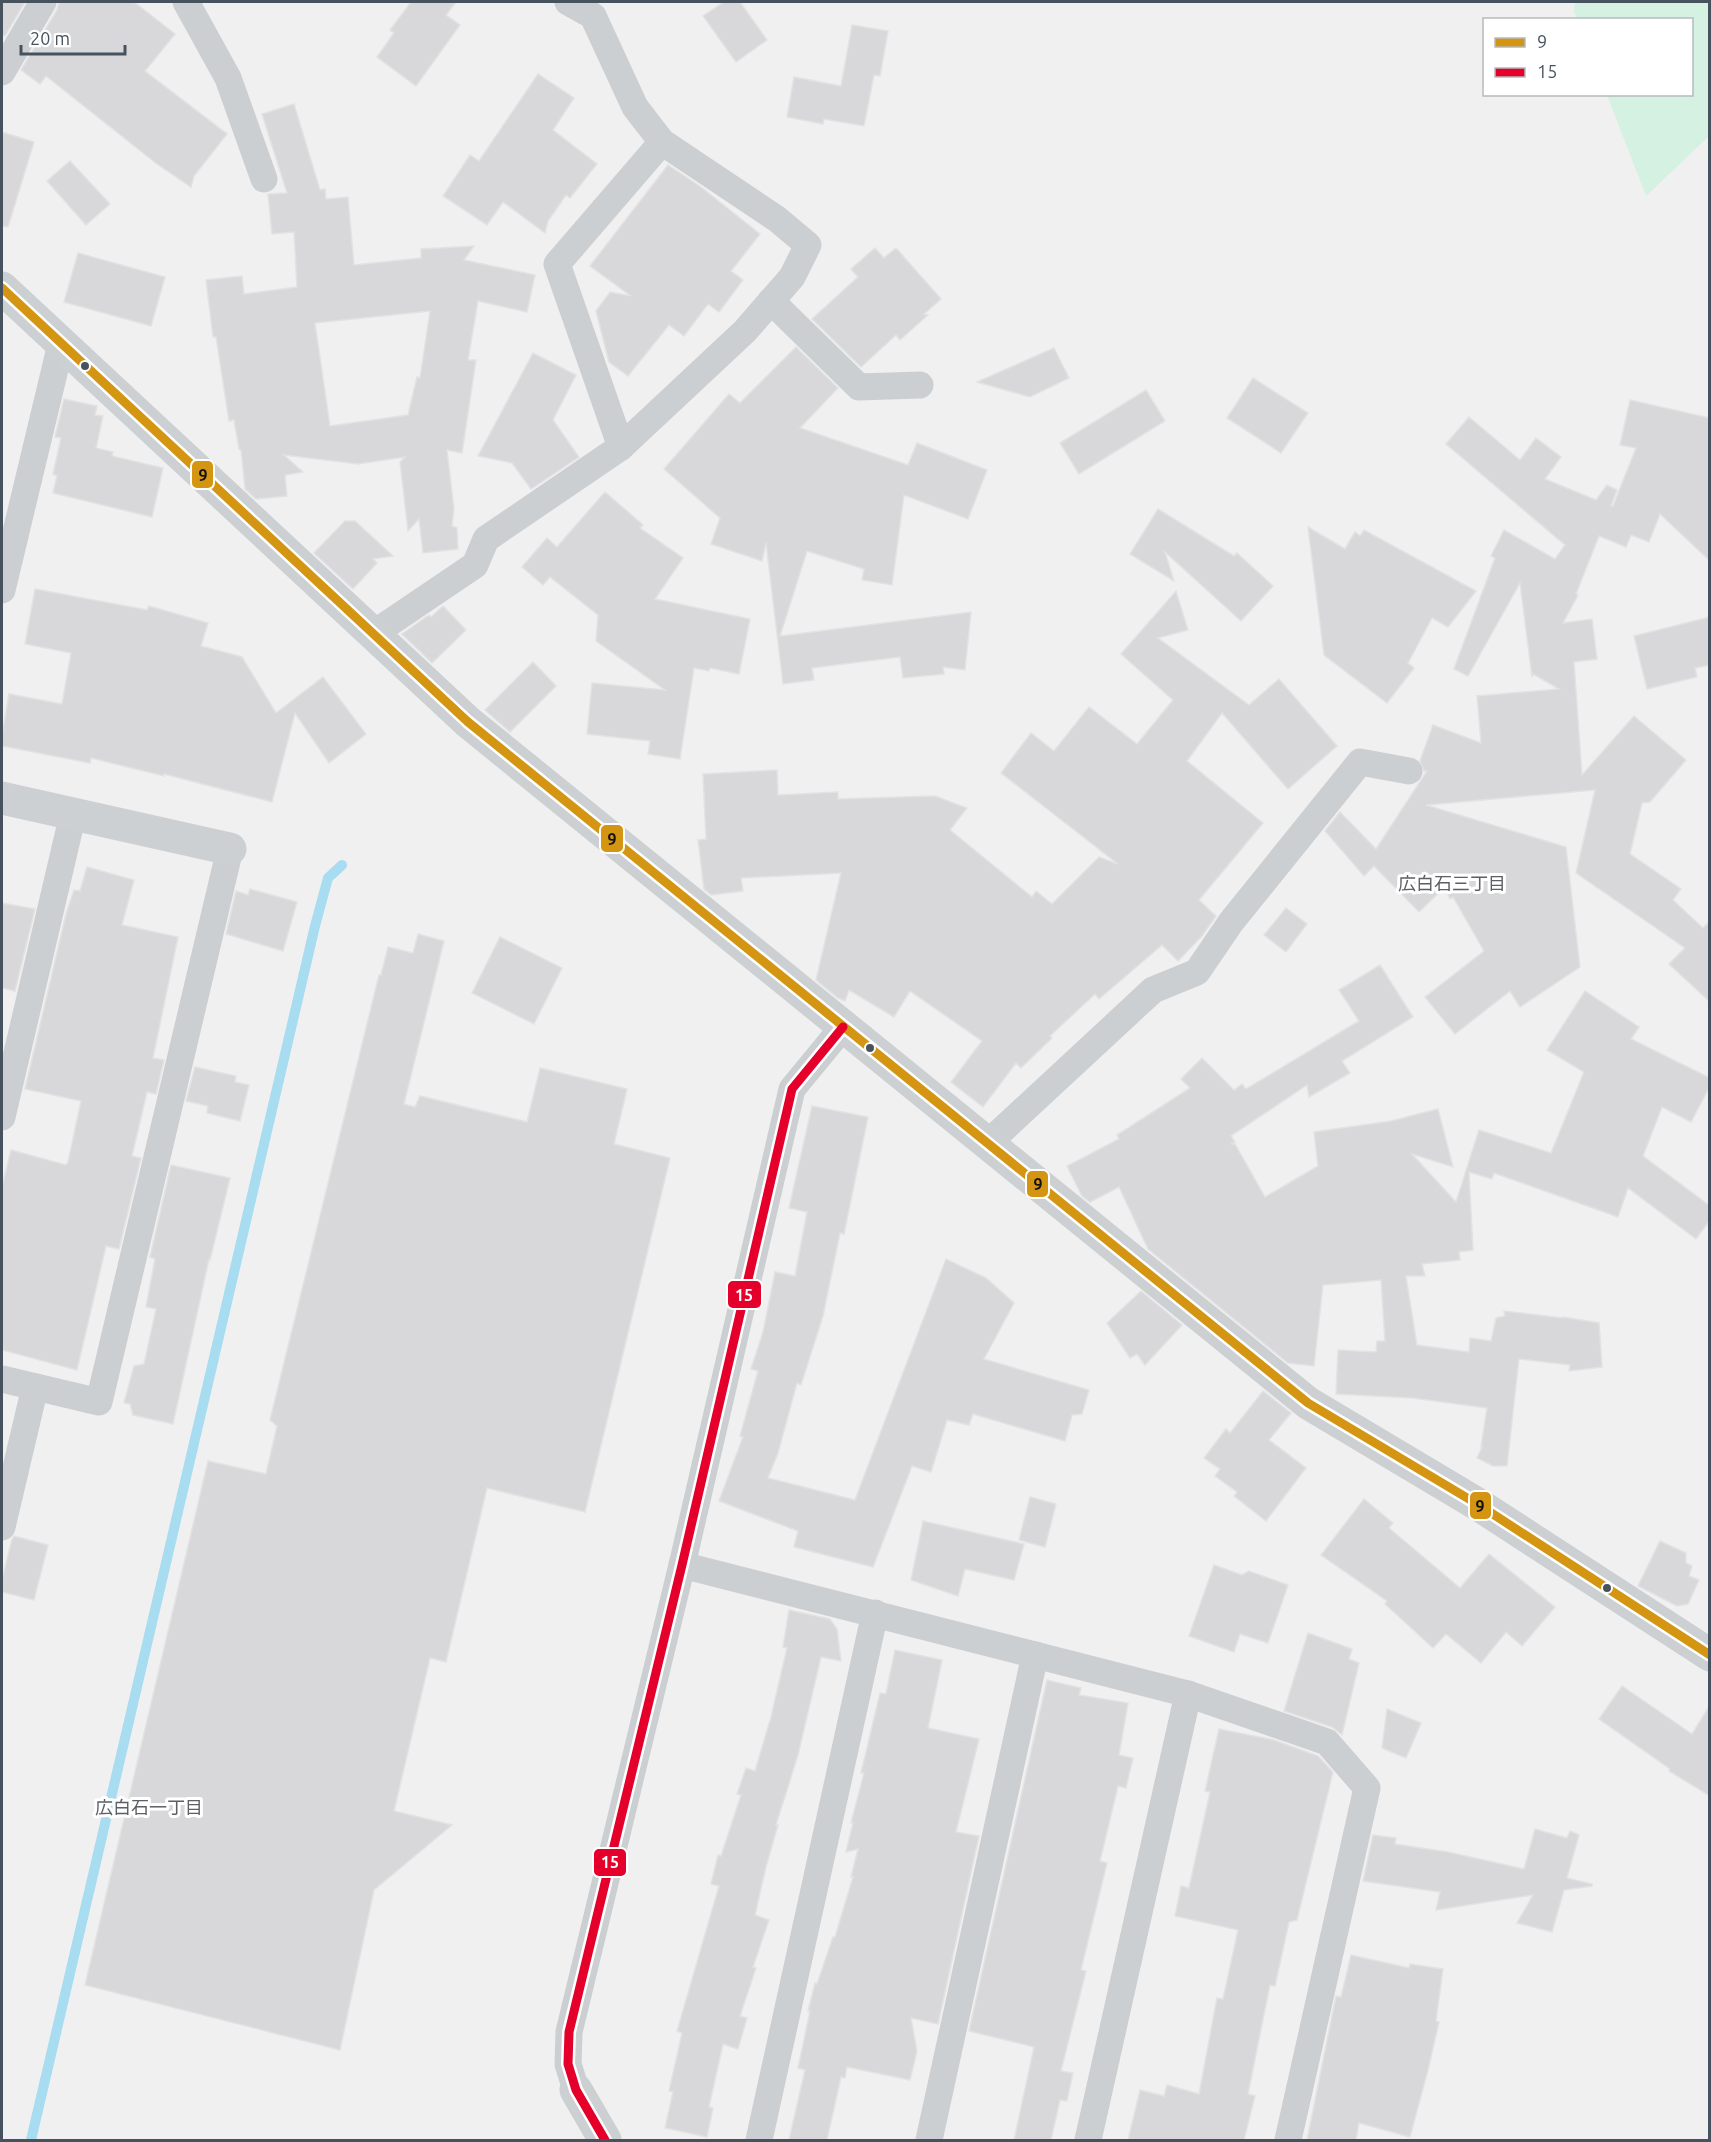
<svg xmlns="http://www.w3.org/2000/svg" width="1711" height="2142" font-family="Ubuntu,'Noto Sans JP',sans-serif">
	<style>
		.green { fill: #d4f1e1 }
		.lines { fill: none; stroke-linecap: round; stroke-linejoin: round }
		.stream { stroke: #a7dcf1; stroke-width: 10 }
		.building { fill: #d8d8db; stroke: #e2e2e3; stroke-width: 1.5; fill-rule: evenodd }
		.street { stroke: #cccfd1; stroke-width: 27 }
		.secondary { stroke: #cdd0d3; stroke-width: 33 }
		.bus-1-casing { stroke: #fff; stroke-width: 14 }
		.bus-2-casing { stroke: #fff; stroke-width: 14 }
		.bus-1 { stroke: #d49513; stroke-width: 9 }
		.bus-2 { stroke: #e4002b; stroke-width: 9 }
		.bus-dot { fill: #46525e; stroke: #fff; stroke-width: 2 }
		.labels { text-anchor: middle; dominant-baseline: central; stroke-width: 6; stroke-linejoin: round; paint-order: stroke }
		.neighbourhood-label { font-size: 18px; fill: #5c5f65; stroke: #fff }
		.line-badge { stroke: #fff; stroke-width: 2 }
		.badge-label { font-size: 16px; text-anchor: middle; font-weight: bold; fill: #fff }
		.pale-badge-label { font-size: 16px; text-anchor: middle; font-weight: bold; fill: #111 }
	</style>
	<rect width="100%" height="100%" fill="#f1f0f0"/>
	<!-- green -->
	<polygon class="green" points="1575,2 1709,2 1709,136 1646,196 1607,95 1692,94 1692,20 1577,19 1574,12"/>
	<g class="lines">
		<!-- stream -->
		<polyline class="stream" points="31,2140 315,926 328,878 342,865"/>
	</g>
	<!-- building -->
	<g class="building">
		<polygon points="2,2 25,2 5,36 2,34"/>
		<polygon points="59,2 134,2 175,34 145,71 227,134 194,176 191,187 157,164 46,76 40,84 21,70 57,10"/>
		<polygon points="411,2 456,2 446,15 460,25 416,86 377,57 394,33 390,30"/>
		<polygon points="724,2 740,2 767,40 736,62 703,16"/>
		<polygon points="852,25 888,31 880,76 874,75 864,126 824,119 823,124 787,117 794,77 841,86"/>
		<polygon points="538,74 574,98 553,130 597,164 570,198 566,195 548,221 545,233 503,202 487,225 443,196 470,155 479,161"/>
		<path d="M294,104L320,190L325,189L326,199L348,197L354,265L421,258V249L474,246L464,260L535,275L527,312L478,301L468,360H476L462,453L447,450L454,509L452,526L457,528L458,549L423,553L419,519L408,531L400,462L405,457L358,464L284,455L303,472L285,475L287,496L256,499L245,489L241,450L239,449L234,420L229,421L216,337H213L206,280L242,276L244,294L297,287L294,232L272,234L268,194L287,193L262,114ZM430,311L420,378L417,377L408,415L330,426L315,323Z"/>
		<polygon points="2,132 34,142 8,227 2,226"/>
		<polygon points="70,161 110,204 86,225 47,181"/>
		<polygon points="668,165 701,187 760,234 731,271 743,280 719,312 708,304 684,336 669,325 628,376 609,362 596,311 610,292 631,296 590,266"/>
		<polygon points="875,248 884,258 896,248 941,299 924,314 928,315 900,340 896,335 861,367 812,319 858,277 851,269"/>
		<polygon points="78,253 165,277 151,326 64,302"/>
		<polygon points="796,347 838,388 800,428 908,465 917,443 987,470 968,519 904,495 892,585 862,580 864,569 807,551 780,636 971,612 965,670 943,667 944,674 903,678 900,657 812,668 814,680 783,684 766,543 762,561 711,544 720,518 664,469 729,394 740,403"/>
		<polygon points="1054,348 1069,378 1030,397 977,382"/>
		<polygon points="533,353 576,375 553,420 579,457 531,489 512,463 478,456"/>
		<polygon points="1253,378 1308,413 1281,453 1227,418"/>
		<polygon points="1146,390 1165,421 1079,474 1060,443"/>
		<polygon points="64,399 97,406 95,415 103,416 96,448 113,452 112,456 163,468 152,517 53,493 57,476 53,474 61,438 55,437"/>
		<polygon points="1630,400 1710,418 1710,561 1660,514 1649,542 1631,535 1626,547 1599,536 1576,594 1578,595 1563,623 1592,619 1597,659 1574,662 1582,775 1634,716 1686,760 1650,802 1642,803 1630,854 1681,889 1673,900 1703,928 1710,921 1710,1002 1669,964 1685,948 1576,873 1595,790 1426,805 1566,847 1580,967 1520,1007 1510,991 1455,1034 1425,997 1484,951 1453,897 1450,899 1445,887 1419,912 1374,866 1364,876 1325,831 1340,812 1376,849 1427,771 1424,771 1420,761 1433,725 1481,743 1477,696 1559,689 1533,674 1532,677 1520,583 1468,676 1454,669 1495,558 1491,556 1504,530 1555,559 1565,545 1446,444 1469,417 1520,460 1536,438 1561,457 1545,479 1596,500 1607,485 1617,490 1611,506 1613,506 1636,448 1620,445"/>
		<polygon points="605,492 643,525 640,528 683,558 655,599 750,619 739,674 710,668 709,671 694,668 680,759 648,754 650,741 587,734 592,683 665,690 596,641 598,615 550,577 543,585 522,567 547,538 557,547"/>
		<polygon points="1158,509 1234,556 1237,553 1273,586 1241,621 1165,552 1174,581 1130,554"/>
		<polygon points="345,521 355,521 393,556 373,559 377,563 353,589 314,553"/>
		<polygon points="1308,527 1345,549 1355,532 1360,536 1364,530 1476,591 1448,627 1432,618 1408,663 1414,668 1387,703 1324,655"/>
		<polygon points="35,589 147,610 149,606 208,623 201,646 242,657 276,713 323,677 366,734 329,763 295,713 272,802 164,774 164,776 91,758 90,763 2,746 2,735 9,694 62,704 71,653 25,644"/>
		<polygon points="1176,591 1188,630 1158,638 1249,705 1279,679 1337,746 1288,789 1222,713 1187,761 1263,823 1199,900 1216,916 1202,936 1178,961 1162,945 1099,999 1095,994 1050,1036 1052,1038 1021,1068 1016,1063 983,1107 951,1082 982,1041 910,991 894,1017 849,990 845,1001 838,998 816,980 841,873 741,878 743,891 711,895 704,889 698,840 706,839 703,774 777,770 778,795 838,792 838,799 935,796 967,808 950,830 1032,897 1036,891 1052,904 1099,857 1118,864 1001,773 1031,733 1054,751 1089,707 1137,744 1173,700 1121,654"/>
		<polygon points="443,606 466,630 432,663 402,634 429,615 431,617"/>
		<polygon points="1710,617 1710,665 1695,668 1697,677 1647,689 1634,636"/>
		<polygon points="533,662 556,686 510,732 485,710"/>
		<polygon points="87,867 134,880 122,925 178,937 153,1058 164,1060 156,1094 147,1092 132,1156 141,1158 119,1249 106,1246 77,1370 2,1350 2,1186 11,1150 66,1165 68,1162 81,1101 25,1089 66,914 74,890 80,891"/>
		<polygon points="250,889 297,902 283,951 226,934 236,891 248,895"/>
		<polygon points="2,903 35,909 15,991 2,988"/>
		<polygon points="1286,908 1307,924 1286,952 1264,935"/>
		<polygon points="418,934 444,941 404,1104 415,1107 420,1096 527,1122 540,1068 627,1089 614,1144 670,1158 585,1512 487,1488 446,1662 430,1658 394,1811 452,1825 374,1890 340,2050 85,1985 208,1461 266,1474 277,1426 270,1420 379,975 381,975 388,947 413,953"/>
		<polygon points="500,937 562,968 534,1024 472,993"/>
		<polygon points="1380,965 1413,1017 1342,1061 1350,1073 1309,1097 1307,1085 1231,1136 1235,1142 1231,1144 1235,1144 1265,1197 1318,1166 1314,1132 1391,1121 1438,1109 1453,1167 1412,1154 1456,1202 1479,1130 1551,1153 1584,1072 1547,1050 1585,991 1639,1027 1631,1039 1710,1078 1710,1086 1691,1122 1662,1107 1643,1156 1710,1206 1710,1220 1696,1239 1628,1188 1618,1217 1494,1173 1492,1179 1469,1172 1473,1250 1459,1252 1460,1260 1422,1264 1425,1276 1406,1276 1417,1345 1469,1352 1470,1338 1491,1341 1496,1318 1505,1316 1504,1311 1563,1318 1563,1317 1599,1323 1602,1367 1569,1371 1570,1365 1519,1359 1507,1466 1493,1466 1477,1458 1482,1447 1481,1447 1487,1408 1412,1398 1336,1394 1338,1350 1376,1352 1377,1341 1385,1341 1381,1280 1323,1285 1314,1366 1288,1363 1148,1249 1119,1187 1090,1202 1082,1196 1067,1166 1119,1139 1117,1135 1190,1088 1181,1079 1202,1058 1234,1090 1242,1084 1246,1089 1359,1021 1339,990"/>
		<polygon points="195,1067 236,1076 235,1082 249,1085 240,1121 207,1113 208,1106 186,1101"/>
		<polygon points="812,1106 868,1117 844,1234 840,1233 823,1316 801,1385 797,1383 778,1453 768,1478 855,1500 946,1259 986,1278 1014,1303 984,1359 1089,1390 1082,1414 1072,1415 1065,1441 973,1414 969,1425 947,1420 931,1472 912,1466 873,1567 794,1547 798,1531 719,1501 743,1437 740,1436 758,1371 751,1369 763,1332 775,1272 795,1276 807,1212 789,1208"/>
		<polygon points="171,1165 230,1178 210,1260 209,1259 173,1424 133,1415 130,1404 124,1403 134,1366 144,1364 156,1309 146,1307 155,1259 150,1257"/>
		<polygon points="1141,1291 1182,1325 1145,1365 1137,1354 1130,1358 1107,1323"/>
		<polygon points="1263,1391 1291,1413 1269,1440 1306,1468 1266,1521 1234,1496 1237,1492 1215,1476 1220,1469 1204,1458 1226,1429 1230,1433"/>
		<polygon points="1030,1497 1056,1504 1045,1547 1019,1540"/>
		<polygon points="1364,1499 1393,1523 1389,1528 1460,1588 1489,1554 1555,1607 1522,1646 1506,1632 1481,1663 1446,1634 1433,1648 1385,1604 1387,1601 1321,1555"/>
		<polygon points="923,1521 1024,1544 1014,1580 965,1569 958,1596 911,1580"/>
		<polygon points="14,1536 48,1545 34,1600 2,1592 2,1580 12,1539"/>
		<polygon points="1660,1541 1686,1553 1686,1563 1692,1566 1689,1576 1699,1580 1688,1604 1677,1606 1638,1586"/>
		<polygon points="1214,1565 1242,1575 1249,1571 1288,1585 1268,1643 1240,1634 1234,1652 1189,1636"/>
		<polygon points="789,1610 830,1619 837,1629 841,1661 821,1657 798,1755 776,1825 778,1825 766,1867 755,1915 769,1920 753,1967 756,1968 740,2016 747,2018 738,2049 723,2044 709,2107 713,2108 707,2137 665,2128 673,2092 669,2091 682,2033 677,2031 719,1886 711,1884 718,1855 721,1856 741,1795 737,1794 746,1768 755,1771 771,1717 787,1648 783,1647"/>
		<polygon points="1308,1633 1352,1649 1349,1659 1359,1663 1342,1735 1332,1727 1284,1711"/>
		<polygon points="895,1650 942,1660 928,1728 979,1739 956,1832 979,1836 938,2024 911,2018 917,2051 910,2080 847,2067 845,2078 841,2077 827,2140 789,2140 805,2070 798,2068 810,2011 808,2011 815,1983 817,1984 833,1937 835,1937 853,1877 851,1877 858,1849 846,1852 853,1823 851,1823 864,1773 861,1773 880,1693 886,1694"/>
		<polygon points="1047,1680 1081,1688 1079,1695 1128,1703 1119,1755 1133,1758 1126,1788 1118,1786 1100,1861 1107,1863 1081,1970 1086,1971 1061,2071 1073,2073 1067,2101 1060,2100 1051,2140 1014,2140 1034,2047 969,2031"/>
		<polygon points="1622,1686 1692,1734 1710,1705 1710,1796 1669,1771 1670,1769 1599,1719"/>
		<polygon points="1387,1709 1421,1723 1406,1758 1382,1748"/>
		<polygon points="1219,1729 1274,1740 1318,1756 1333,1772 1297,1920 1289,1922 1275,1986 1270,1985 1248,2094 1255,2096 1244,2140 1128,2140 1140,2090 1164,2096 1167,2085 1199,2094 1217,1998 1223,1999 1238,1930 1175,1916 1181,1886 1189,1888 1210,1792 1205,1791"/>
		<polygon points="1535,1829 1567,1838 1570,1831 1579,1835 1567,1878 1592,1884 1592,1886 1564,1890 1552,1932 1517,1923 1533,1895 1436,1910 1440,1892 1363,1881 1373,1835 1396,1838 1395,1844 1448,1852 1524,1869"/>
		<polygon points="1351,1955 1409,1968 1410,1964 1443,1969 1436,2021 1439,2022 1428,2070 1410,2137 1359,2123 1356,2140 1307,2140 1336,1996 1341,1997"/>
	</g>
	<g class="lines">
		<!-- street -->
		<g class="street">
			<polyline points="186,2 228,78 264,179"/>
			<polyline points="2,72 43,2"/>
			<polyline points="771,301 859,387 920,385"/>
			<polyline points="621,447 557,264 662,142"/>
			<polyline points="2,590 61,344"/>
			<polyline points="373,634 475,565 486,539 621,447 745,331 792,277 808,245 777,219 662,142 635,107 593,16 568,2"/>
			<polyline points="2,1117 73,814"/>
			<polyline points="987,1144 1153,990 1197,972 1231,922 1360,762 1409,771"/>
			<polyline points="2,1379 99,1402 230,849"/>
			<polyline points="2,1527 35,1387"/>
			<polyline points="682,1565 1188,1694 1327,1742 1367,1788 1288,2140"/>
			<polyline points="576,2090 568,2064 569,2032 682,1565 792,1089 843,1027"/>
			<polyline points="759,2140 875,1613"/>
			<polyline points="929,2140 1035,1655"/>
			<polyline points="1088,2140 1188,1694"/>
		</g>
		<!-- secondary -->
		<g class="secondary">
			<polyline points="2,288 468,722 1308,1403 1479,1505 1710,1655"/>
			<polyline points="2,798 230,849"/>
			<polyline points="576,2090 605,2140"/>
		</g>
		<defs>
			<polyline id="bus-1" points="2,288 468,722 1308,1403 1479,1505 1710,1655"/>
			<polyline id="bus-2" points="605,2140 576,2090 568,2064 569,2032 682,1565 792,1089 843,1027"/>
		</defs>
		<!-- bus-1 casing -->
		<use href="#bus-1" class="bus-1-casing"/>
		<!-- bus-2 casing -->
		<use href="#bus-2" class="bus-2-casing"/>
		<!-- bus-1 -->
		<use href="#bus-1" class="bus-1"/>
		<!-- bus-2 -->
		<use href="#bus-2" class="bus-2"/>
	</g>
	<!-- markers -->
	<g class="bus-dot">
		<circle cx="85" cy="366" r="5"/>
		<circle cx="870" cy="1048" r="5"/>
		<circle cx="1607" cy="1588" r="5"/>
	</g>
	<g class="labels">
		<!-- neighbourhood labels -->
		<g class="neighbourhood-label">
			<text x="1452" y="883">広白石三丁目</text>
			<text x="149" y="1807">広白石一丁目</text>
		</g>
	</g>
	<g class="line-badge">
		<rect x="191" y="460" width="23" height="29" rx="6" fill="#d49513"/>
		<rect x="600" y="824" width="24" height="29" rx="6" fill="#d49513"/>
		<rect x="1026" y="1170" width="23" height="28" rx="6" fill="#d49513"/>
		<rect x="727" y="1280" width="35" height="29" rx="6" fill="#e4002b"/>
		<rect x="1469" y="1491" width="23" height="29" rx="6" fill="#d49513"/>
		<rect x="593" y="1848" width="34" height="29" rx="6" fill="#e4002b"/>
	</g>
	<g class="badge-label">
		<text x="744" y="1301">15</text>
		<text x="610" y="1868">15</text>
	</g>
	<g class="pale-badge-label">
		<text x="203" y="481">9</text>
		<text x="612" y="845">9</text>
		<text x="1038" y="1190">9</text>
		<text x="1480" y="1512">9</text>
	</g>
	<!-- border -->
	<rect width="1711" height="2142" fill="none" stroke="#46525e" stroke-width="6"/>
	<!-- legend -->
	<rect x="1483" y="18" width="210" height="78" fill="#ffffff" stroke="#b5babf" stroke-width="1.5"/>
	<rect x="1495" y="38" width="30" height="9" fill="#d49513" stroke="#b5babf" stroke-width="1.5"/>
	<text x="1537" y="48" font-size="18" fill="#46525e">9</text>
	<rect x="1495" y="68" width="30" height="9" fill="#e4002b" stroke="#b5babf" stroke-width="1.5"/>
	<text x="1537" y="78" font-size="18" fill="#46525e">15</text>
	<!-- scale -->
	<path d="M21 45v9h104v-9" fill="none" stroke="#46525e" stroke-width="3"/>
	<text x="30" y="45" font-size="18" fill="#46525e" stroke="#ffffff" stroke-width="4.5" paint-order="stroke">20 m</text>
</svg>
